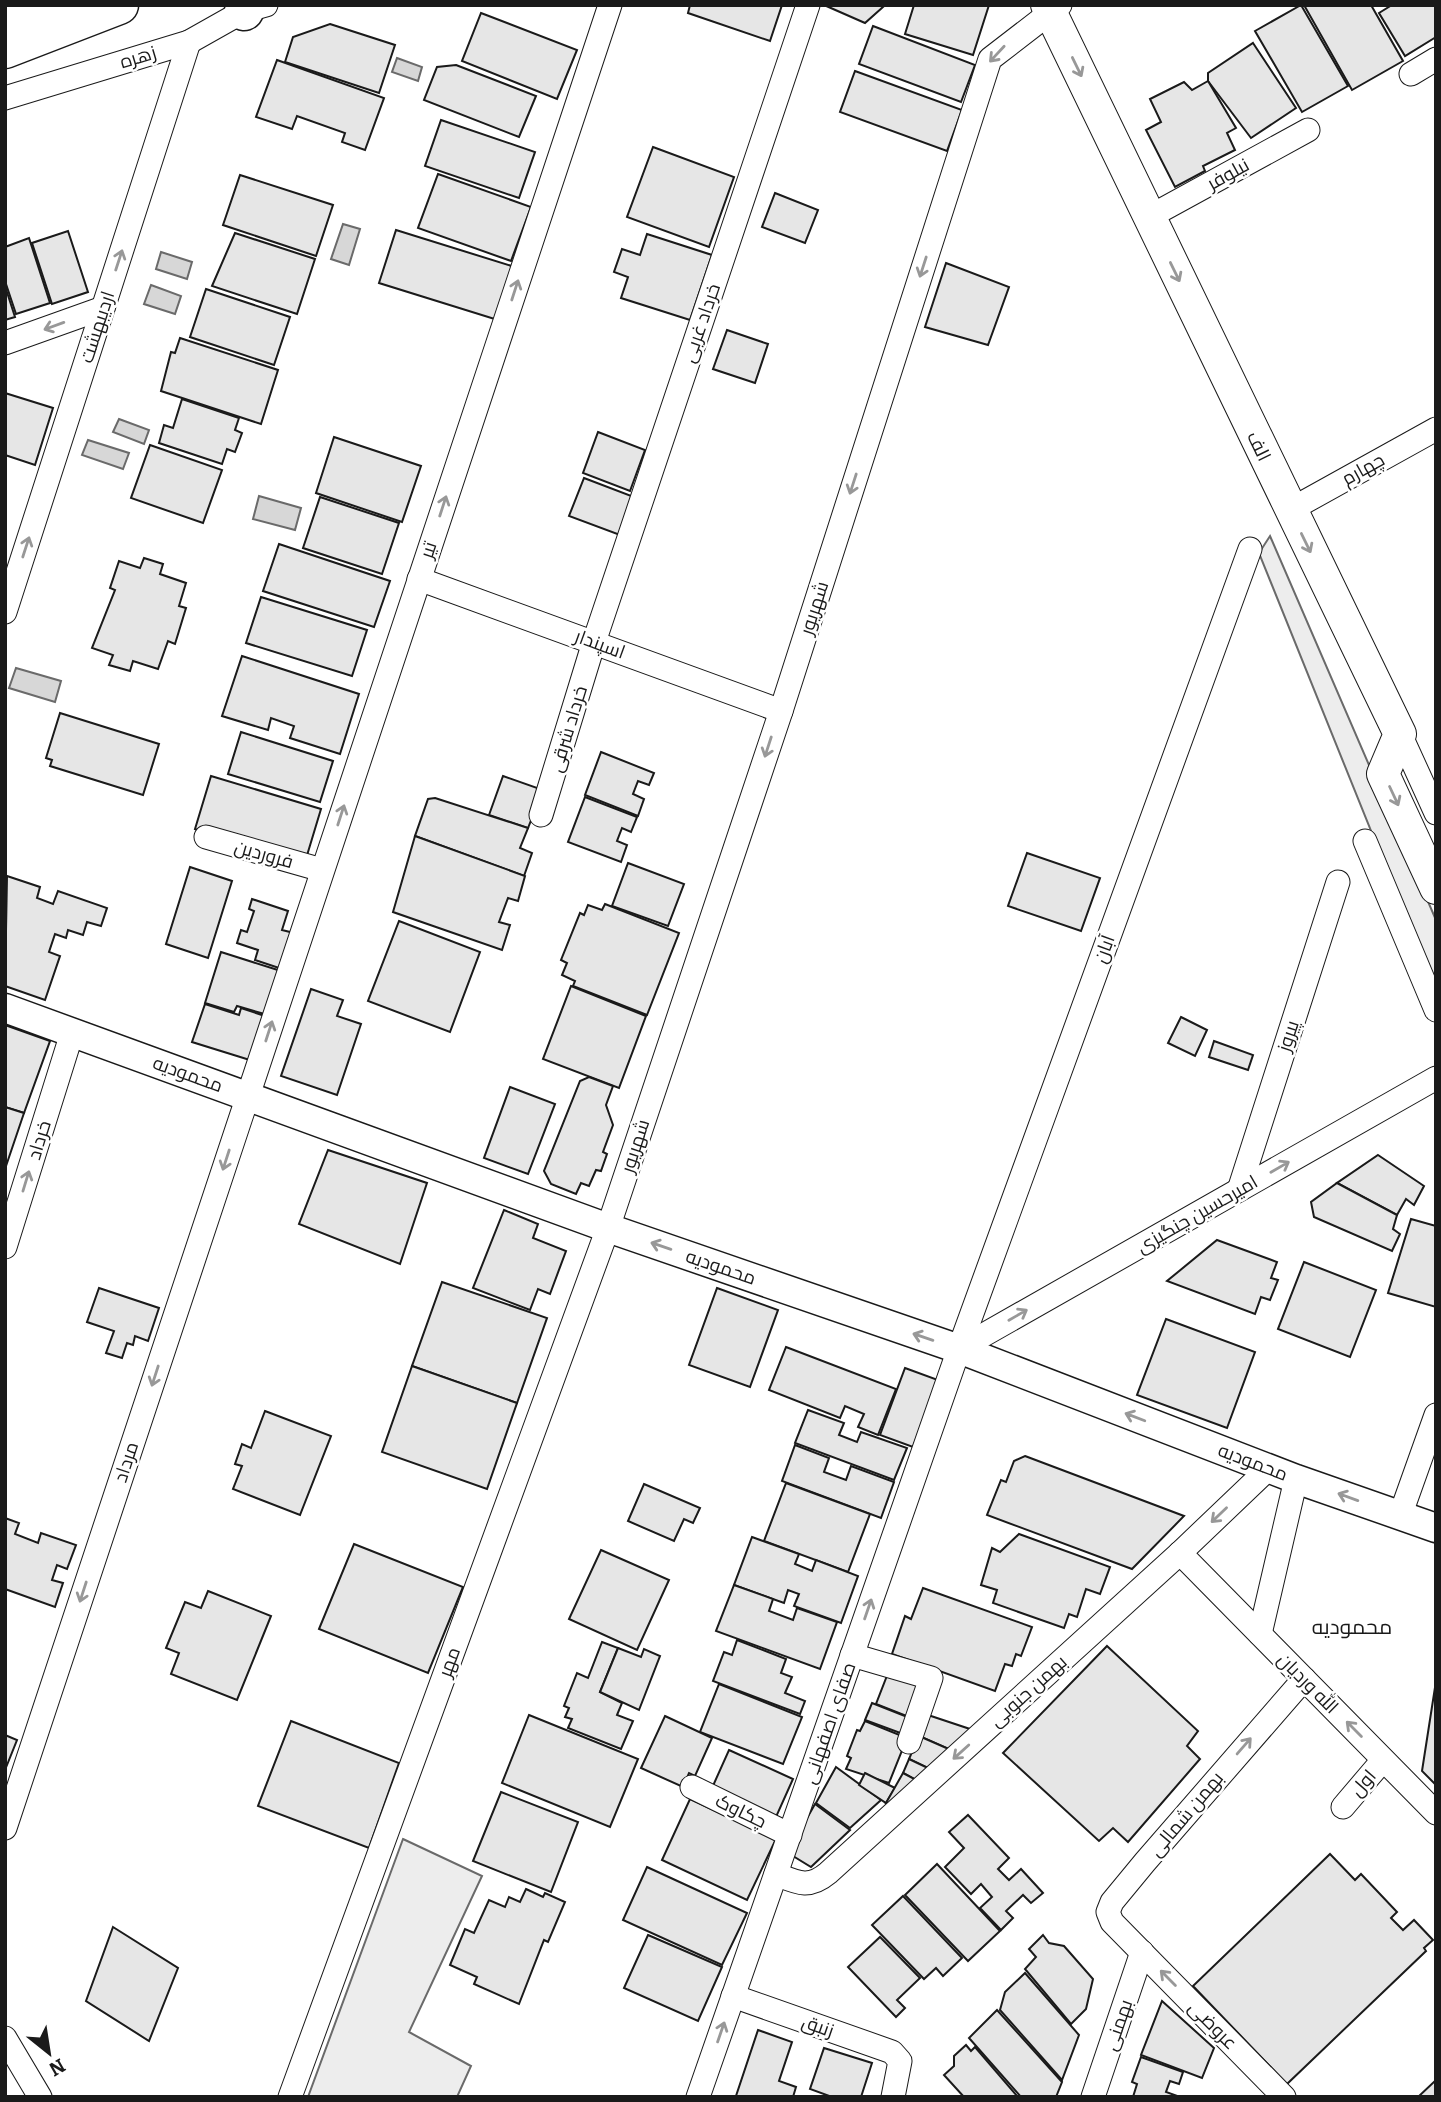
<svg xmlns="http://www.w3.org/2000/svg" width="1441" height="2102" font-family="Bitter,Cairo,serif">
	<style>
		.green { fill: #ededed; stroke: #6a6a6a; stroke-width: 2 }
		.water { fill: #d7d7d7; stroke: #6a6a6a; stroke-width: 2 }
		.building { fill: #e6e6e6; stroke: #1a1a1a; stroke-width: 2 }
		.lines { fill: none; stroke-linecap: round; stroke-linejoin: round }
		.minor-casing { stroke: #1a1a1a; stroke-width: 25 }
		.tertiary-casing { stroke: #1a1a1a; stroke-width: 31 }
		.secondary-casing { stroke: #1a1a1a; stroke-width: 34 }
		.trunk-casing { stroke: #1a1a1a; stroke-width: 41 }
		.minor { stroke: #fff; stroke-width: 23 }
		.tertiary { stroke: #fff; stroke-width: 28 }
		.secondary { stroke: #fff; stroke-width: 32 }
		.trunk { stroke: #fff; stroke-width: 38 }
		.oneway { stroke: #989898 }
		.labels { text-anchor: middle; dominant-baseline: central; stroke-width: 5; stroke-linejoin: round; paint-order: stroke }
		.street-label { font-size: 19px; fill: #1a1a1a; stroke: #fff }
		.neighbourhood-label { font-size: 21px; fill: #1a1a1a; stroke: #fff }
	</style>
	<rect width="100%" height="100%" fill="#fff"/>
	<!-- green -->
	<g class="green">
		<polygon points="1270,536 1436,920 1436,992 1259,553"/>
		<polygon points="403,1839 482,1876 409,2032 471,2066 457,2097 308,2097"/>
	</g>
	<!-- water -->
	<g class="water">
		<polygon points="397,58 422,67 418,81 392,72"/>
		<polygon points="343,224 360,229 349,265 331,259"/>
		<polygon points="161,252 192,262 187,279 156,269"/>
		<polygon points="151,285 181,296 175,314 144,304"/>
		<polygon points="119,419 149,430 144,444 113,432"/>
		<polygon points="88,440 129,453 123,469 82,455"/>
		<polygon points="259,496 301,508 295,530 253,519"/>
		<polygon points="16,668 61,681 55,702 9,688"/>
	</g>
	<!-- building -->
	<g class="building">
		<polygon points="690,5 782,5 770,41 688,13"/>
		<polygon points="824,5 879,5 883,7 865,23"/>
		<polygon points="914,5 989,5 973,55 905,34"/>
		<polygon points="1301,5 1348,86 1302,112 1255,31"/>
		<polygon points="1304,5 1371,5 1403,61 1352,90"/>
		<polygon points="1392,5 1436,5 1436,37 1405,56 1379,13"/>
		<polygon points="481,13 577,50 557,99 462,61"/>
		<polygon points="330,24 395,45 379,93 285,62 293,37"/>
		<polygon points="873,26 975,65 961,102 859,64"/>
		<polygon points="1253,43 1296,108 1251,138 1208,81 1208,73"/>
		<polygon points="277,60 384,98 365,150 342,142 345,133 297,116 292,129 256,117"/>
		<polygon points="456,65 536,96 519,137 424,100 437,67"/>
		<polygon points="855,71 962,110 947,151 840,112"/>
		<polygon points="1208,81 1236,128 1227,133 1235,150 1203,166 1205,171 1175,187 1146,130 1161,122 1150,99 1184,82 1192,90"/>
		<polygon points="441,120 535,152 519,198 425,166"/>
		<polygon points="653,147 734,177 709,247 627,217"/>
		<polygon points="438,174 531,207 511,261 418,228"/>
		<polygon points="240,175 333,205 316,256 223,225"/>
		<polygon points="775,193 818,210 805,243 762,227"/>
		<polygon points="396,230 518,268 501,321 379,283"/>
		<polygon points="68,231 88,292 52,304 32,243"/>
		<polygon points="235,233 315,259 297,314 212,286"/>
		<polygon points="647,234 712,255 690,320 621,298 628,277 614,272 622,249 640,255"/>
		<polygon points="29,238 50,303 16,314 5,281 5,247"/>
		<polygon points="946,263 1009,287 988,345 925,327"/>
		<polygon points="5,286 15,317 5,320"/>
		<polygon points="206,289 290,317 274,365 190,337"/>
		<polygon points="727,330 768,344 755,383 713,369"/>
		<polygon points="180,338 278,370 261,424 161,391 171,352 175,353"/>
		<polygon points="5,393 53,408 35,465 5,455"/>
		<polygon points="182,399 239,418 235,430 242,433 235,452 227,449 222,464 159,443 164,425 173,428"/>
		<polygon points="598,432 645,450 630,491 583,473"/>
		<polygon points="334,437 421,466 402,522 316,493"/>
		<polygon points="150,445 222,470 203,523 131,498"/>
		<polygon points="584,478 634,497 620,535 569,516"/>
		<polygon points="320,497 399,523 382,574 303,548"/>
		<polygon points="279,544 390,581 374,627 263,591"/>
		<polygon points="144,558 163,564 160,574 186,583 179,606 186,608 175,644 168,641 158,669 133,661 130,671 109,665 113,655 92,648 115,590 110,588 119,561 140,568"/>
		<polygon points="261,597 367,630 352,676 246,643"/>
		<polygon points="242,656 359,694 340,754 290,738 294,726 271,718 268,730 222,716"/>
		<polygon points="60,713 159,744 143,795 50,766 52,760 46,758"/>
		<polygon points="241,732 333,761 320,802 228,774"/>
		<polygon points="601,752 654,773 649,785 638,781 633,794 644,799 638,816 585,795"/>
		<polygon points="211,776 321,809 305,862 195,829"/>
		<polygon points="503,776 543,790 528,828 489,815"/>
		<polygon points="585,797 637,817 631,832 622,828 617,841 627,845 621,862 568,842"/>
		<polygon points="435,798 528,828 520,848 532,853 524,876 415,836 428,799"/>
		<polygon points="415,836 525,876 518,901 508,898 499,922 510,925 502,950 393,912"/>
		<polygon points="1027,853 1100,878 1081,931 1008,906"/>
		<polygon points="628,863 684,884 668,926 612,906"/>
		<polygon points="190,867 232,881 208,958 166,944"/>
		<polygon points="7,876 40,887 37,898 53,904 58,891 107,908 101,926 87,922 83,935 68,930 66,938 55,934 49,952 60,956 45,1000 5,986"/>
		<polygon points="252,899 288,911 282,930 294,933 282,969 255,960 258,950 237,943 241,930 247,932 254,911 249,909"/>
		<polygon points="605,904 679,933 647,1015 573,986 575,981 562,975 567,963 561,960 580,913 584,915 588,905 602,910"/>
		<polygon points="399,921 480,952 450,1032 368,1001"/>
		<polygon points="221,952 281,971 268,1015 237,1006 234,1012 205,1003"/>
		<polygon points="571,986 646,1016 619,1088 543,1059"/>
		<polygon points="311,989 343,1000 337,1016 361,1024 337,1095 281,1076"/>
		<polygon points="205,1004 239,1015 241,1008 268,1017 253,1061 192,1042"/>
		<polygon points="1181,1017 1207,1030 1195,1056 1168,1043"/>
		<polygon points="5,1025 50,1041 24,1113 5,1107"/>
		<polygon points="1214,1041 1253,1055 1248,1070 1209,1057"/>
		<polygon points="589,1077 613,1086 606,1105 613,1125 603,1152 607,1154 601,1171 596,1170 589,1186 581,1183 576,1194 551,1184 544,1171 580,1081"/>
		<polygon points="510,1087 555,1104 528,1174 484,1158"/>
		<polygon points="5,1107 24,1113 5,1169"/>
		<polygon points="328,1150 427,1183 400,1264 299,1224"/>
		<polygon points="1378,1155 1424,1186 1414,1205 1406,1199 1397,1215 1337,1183"/>
		<polygon points="1337,1183 1397,1215 1393,1229 1400,1234 1392,1251 1314,1217 1311,1202"/>
		<polygon points="504,1210 538,1224 533,1238 566,1251 550,1294 538,1289 530,1310 473,1288"/>
		<polygon points="1411,1219 1436,1226 1436,1307 1388,1293"/>
		<polygon points="1217,1240 1277,1262 1271,1278 1278,1280 1270,1300 1261,1297 1255,1314 1167,1281"/>
		<polygon points="1304,1262 1376,1290 1350,1357 1278,1329"/>
		<polygon points="442,1282 547,1318 517,1403 412,1366"/>
		<polygon points="99,1288 159,1308 148,1341 135,1336 133,1345 127,1343 122,1358 106,1353 114,1331 87,1322"/>
		<polygon points="717,1288 778,1310 750,1387 689,1365"/>
		<polygon points="1166,1319 1255,1352 1227,1428 1137,1395"/>
		<polygon points="786,1347 896,1389 878,1435 858,1427 864,1414 845,1406 840,1418 769,1390"/>
		<polygon points="412,1366 517,1403 487,1489 382,1452"/>
		<polygon points="905,1368 938,1380 913,1447 880,1435"/>
		<polygon points="808,1410 844,1423 839,1435 857,1442 861,1432 907,1448 894,1480 795,1443"/>
		<polygon points="265,1411 331,1436 300,1515 233,1489 242,1466 235,1464 242,1444 251,1448"/>
		<polygon points="795,1445 829,1458 824,1472 846,1480 851,1466 894,1482 881,1518 782,1481"/>
		<polygon points="1025,1456 1184,1516 1132,1569 987,1515 1001,1480 1006,1482 1014,1461"/>
		<polygon points="786,1483 870,1514 848,1572 764,1541"/>
		<polygon points="644,1484 700,1508 693,1523 684,1519 674,1541 628,1521"/>
		<polygon points="5,1518 19,1523 15,1534 38,1543 41,1533 76,1545 67,1569 57,1565 52,1580 63,1583 55,1607 5,1589"/>
		<polygon points="1019,1534 1110,1567 1100,1594 1086,1589 1077,1617 1069,1614 1064,1628 993,1603 997,1590 981,1585 992,1548 1000,1552"/>
		<polygon points="752,1537 799,1554 795,1564 812,1571 816,1560 858,1576 841,1623 794,1606 799,1594 788,1590 784,1603 734,1585"/>
		<polygon points="354,1544 463,1587 428,1673 319,1629"/>
		<polygon points="601,1550 669,1580 637,1650 569,1619"/>
		<polygon points="734,1585 773,1599 769,1611 793,1620 797,1608 837,1622 820,1669 716,1631"/>
		<polygon points="923,1588 1032,1627 1021,1656 1016,1654 1012,1666 1005,1664 995,1691 892,1654 905,1616 911,1619"/>
		<polygon points="208,1591 271,1616 237,1700 171,1674 179,1653 166,1648 185,1602 201,1608"/>
		<polygon points="737,1640 786,1659 781,1673 792,1677 785,1693 805,1701 800,1714 713,1681 724,1652 732,1655"/>
		<polygon points="602,1642 618,1648 600,1692 622,1703 617,1715 633,1721 621,1749 568,1728 572,1719 565,1717 569,1708 564,1706 577,1673 588,1678"/>
		<polygon points="1107,1646 1198,1731 1187,1746 1200,1759 1128,1842 1113,1828 1099,1841 1003,1753"/>
		<polygon points="618,1648 641,1657 644,1649 660,1656 639,1710 600,1692"/>
		<polygon points="890,1668 923,1680 909,1717 876,1704"/>
		<polygon points="1436,1681 1436,1785 1422,1771"/>
		<polygon points="719,1684 802,1717 783,1764 700,1732"/>
		<polygon points="872,1703 910,1718 903,1734 865,1720"/>
		<polygon points="529,1715 638,1759 610,1827 502,1783"/>
		<polygon points="928,1715 973,1730 951,1750 919,1736"/>
		<polygon points="665,1716 712,1738 695,1776 689,1773 683,1787 641,1768"/>
		<polygon points="291,1721 399,1763 369,1848 258,1806"/>
		<polygon points="865,1721 907,1738 889,1783 846,1769 851,1758 847,1756 857,1730 860,1731"/>
		<polygon points="5,1735 17,1740 5,1770"/>
		<polygon points="919,1736 951,1750 930,1769 909,1759"/>
		<polygon points="729,1750 793,1779 776,1817 712,1788"/>
		<polygon points="909,1759 930,1769 918,1781 903,1773"/>
		<polygon points="836,1767 881,1800 850,1828 816,1803"/>
		<polygon points="865,1773 895,1788 886,1803 859,1785"/>
		<polygon points="903,1773 918,1781 892,1804 886,1803"/>
		<polygon points="501,1792 578,1822 551,1892 473,1861"/>
		<polygon points="690,1799 776,1839 747,1900 662,1860"/>
		<polygon points="815,1804 850,1830 811,1867 793,1856 793,1843"/>
		<polygon points="968,1815 1009,1858 998,1869 1009,1880 1021,1869 1043,1893 1031,1903 1023,1895 1006,1911 1013,1918 1001,1930 980,1908 992,1897 981,1884 971,1894 945,1867 964,1848 949,1832"/>
		<polygon points="1330,1854 1355,1880 1361,1874 1397,1912 1391,1918 1403,1930 1414,1920 1433,1940 1424,1948 1426,1951 1287,2084 1193,1986"/>
		<polygon points="937,1864 1000,1931 968,1961 905,1895"/>
		<polygon points="647,1867 747,1913 722,1965 623,1920"/>
		<polygon points="526,1889 543,1897 545,1893 565,1902 548,1942 544,1940 519,2004 474,1984 477,1977 450,1965 465,1929 474,1933 489,1900 505,1907 509,1897 520,1902"/>
		<polygon points="903,1896 962,1958 943,1976 936,1968 924,1979 872,1925"/>
		<polygon points="113,1927 178,1968 149,2041 86,2001"/>
		<polygon points="648,1935 722,1967 698,2021 624,1988"/>
		<polygon points="1043,1935 1049,1943 1064,1946 1093,1979 1086,2009 1071,2024 1025,1969 1036,1957 1029,1949"/>
		<polygon points="880,1937 920,1978 897,2000 905,2008 896,2017 848,1967"/>
		<polygon points="1025,1973 1079,2035 1062,2080 1000,2010 1005,1992"/>
		<polygon points="1162,2001 1214,2048 1202,2078 1141,2055"/>
		<polygon points="997,2010 1062,2082 1056,2097 1021,2097 969,2038"/>
		<polygon points="758,2030 792,2042 779,2081 796,2087 793,2097 736,2096"/>
		<polygon points="966,2045 971,2051 975,2047 1018,2097 964,2097 944,2075 954,2066 954,2056"/>
		<polygon points="824,2048 872,2063 861,2097 832,2097 810,2089"/>
		<polygon points="1141,2057 1183,2072 1179,2084 1170,2081 1166,2092 1180,2097 1133,2097 1137,2084 1132,2082"/>
		<polygon points="1436,2080 1436,2097 1418,2097"/>
	</g>
	<g class="lines">
		<defs>
			<g id="minor">
				<polyline points="1411,74 1436,59"/>
				<polyline points="5,98 189,42 244,11 266,5"/>
				<polyline points="1149,217 1308,130"/>
				<polyline points="5,343 103,308"/>
				<polyline points="1290,510 1436,429"/>
				<polyline points="419,579 781,711"/>
				<polyline points="5,612 189,42"/>
				<polyline points="1400,734 1436,813"/>
				<polyline points="541,815 594,642 808,5"/>
				<polyline points="206,837 322,870"/>
				<polyline points="1365,841 1436,1010"/>
				<polyline points="1239,1190 1338,882"/>
				<polyline points="5,1247 72,1033"/>
				<polyline points="959,1349 1436,1078"/>
				<polyline points="1400,1516 1436,1415"/>
				<polyline points="1180,1553 1436,1813"/>
				<polyline points="1260,1634 1296,1479"/>
				<polyline points="852,1655 931,1678 909,1742"/>
				<polyline points="692,1787 790,1835"/>
				<polyline points="1343,1807 1383,1760"/>
				<polyline points="5,1828 610,5"/>
				<path d="M776,1874C798,1883 809,1889 828,1873L1180,1553L1269,1468"/>
				<polyline points="733,1996 892,2052 900,2061 893,2097"/>
				<polyline points="5,2038 40,2097"/>
				<polyline points="290,2097 608,1228 781,711 990,59 1060,5"/>
				<polyline points="698,2097 959,1349 1250,549"/>
				<polyline points="1093,2097 1142,1952"/>
				<polyline points="1284,2097 1112,1922 1108,1912 1112,1902 1145,1862 1304,1679"/>
			</g>
			<polyline id="tertiary" points="5,1008 608,1228 959,1349 1296,1479 1436,1528"/>
			<polyline id="secondary" points="1047,5 1400,734 1383,774 1436,888"/>
			<g id="trunk">
				<polyline points="244,11 247,5"/>
				<polyline points="5,19 55,5"/>
				<polyline points="5,49 119,5"/>
			</g>
		</defs>
		<!-- minor casing -->
		<use href="#minor" class="minor-casing"/>
		<!-- tertiary casing -->
		<use href="#tertiary" class="tertiary-casing"/>
		<!-- secondary casing -->
		<use href="#secondary" class="secondary-casing"/>
		<!-- trunk casing -->
		<use href="#trunk" class="trunk-casing"/>
		<!-- minor -->
		<use href="#minor" class="minor"/>
		<!-- tertiary -->
		<use href="#tertiary" class="tertiary"/>
		<!-- secondary -->
		<use href="#secondary" class="secondary"/>
		<!-- trunk -->
		<use href="#trunk" class="trunk"/>
	</g>
	<!-- one-way arrows -->
	<defs><path id="oneway-shaft" d="M-6 0H5M1.5-3L5.5 0L1.5 3" fill="none" stroke-width="1.6" stroke-linecap="round" stroke-linejoin="round" transform="scale(1.75)"/></defs>
	<g class="oneway">
		<use href="#oneway-shaft" transform="translate(997 54) rotate(133)"/>
		<use href="#oneway-shaft" transform="translate(1077 67) rotate(64)"/>
		<use href="#oneway-shaft" transform="translate(119 260) rotate(-72)"/>
		<use href="#oneway-shaft" transform="translate(923 267) rotate(108)"/>
		<use href="#oneway-shaft" transform="translate(1175 272) rotate(64)"/>
		<use href="#oneway-shaft" transform="translate(515 290) rotate(-72)"/>
		<use href="#oneway-shaft" transform="translate(54 326) rotate(160)"/>
		<use href="#oneway-shaft" transform="translate(853 484) rotate(108)"/>
		<use href="#oneway-shaft" transform="translate(443 506) rotate(-72)"/>
		<use href="#oneway-shaft" transform="translate(1306 543) rotate(64)"/>
		<use href="#oneway-shaft" transform="translate(26 547) rotate(-72)"/>
		<use href="#oneway-shaft" transform="translate(768 747) rotate(108)"/>
		<use href="#oneway-shaft" transform="translate(1394 796) rotate(65)"/>
		<use href="#oneway-shaft" transform="translate(341 815) rotate(-72)"/>
		<use href="#oneway-shaft" transform="translate(269 1031) rotate(-72)"/>
		<use href="#oneway-shaft" transform="translate(226 1160) rotate(108)"/>
		<use href="#oneway-shaft" transform="translate(1280 1167) rotate(-30)"/>
		<use href="#oneway-shaft" transform="translate(26 1181) rotate(-73)"/>
		<use href="#oneway-shaft" transform="translate(661 1246) rotate(-161)"/>
		<use href="#oneway-shaft" transform="translate(1018 1315) rotate(-30)"/>
		<use href="#oneway-shaft" transform="translate(923 1337) rotate(-161)"/>
		<use href="#oneway-shaft" transform="translate(155 1376) rotate(108)"/>
		<use href="#oneway-shaft" transform="translate(1135 1417) rotate(-159)"/>
		<use href="#oneway-shaft" transform="translate(1348 1497) rotate(-160)"/>
		<use href="#oneway-shaft" transform="translate(1219 1515) rotate(136)"/>
		<use href="#oneway-shaft" transform="translate(83 1592) rotate(108)"/>
		<use href="#oneway-shaft" transform="translate(868 1609) rotate(-71)"/>
		<use href="#oneway-shaft" transform="translate(1354 1729) rotate(-135)"/>
		<use href="#oneway-shaft" transform="translate(1244 1746) rotate(-49)"/>
		<use href="#oneway-shaft" transform="translate(961 1752) rotate(138)"/>
		<use href="#oneway-shaft" transform="translate(1168 1978) rotate(-135)"/>
		<use href="#oneway-shaft" transform="translate(721 2032) rotate(-71)"/>
	</g>
	<g class="labels">
		<!-- street labels -->
		<g class="street-label">
			<text transform="translate(138 57) rotate(-17)">زهره</text>
			<text transform="translate(1228 174) rotate(-29)">نیلوفر</text>
			<text transform="translate(701 323) rotate(-71)">خرداد غربی</text>
			<text transform="translate(97 327) rotate(-72)">اردیبهشت</text>
			<text transform="translate(1259 446) rotate(64)">الف</text>
			<text transform="translate(1363 469) rotate(-29)">چهارم</text>
			<text transform="translate(428 550) rotate(-72)">تیر</text>
			<text transform="translate(814 608) rotate(-72)">شهریور</text>
			<text transform="translate(600 644) rotate(20)">اسپندار</text>
			<text transform="translate(568 729) rotate(-73)">خرداد شرقی</text>
			<text transform="translate(264 854) rotate(16)">فروردین</text>
			<text transform="translate(1104 949) rotate(-70)">آبان</text>
			<text transform="translate(1288 1036) rotate(-72)">پیروز</text>
			<text transform="translate(188 1074) rotate(20)">محمودیه</text>
			<text transform="translate(39 1140) rotate(-73)">خرداد</text>
			<text transform="translate(635 1146) rotate(-72)">شهریور</text>
			<text transform="translate(1197 1214) rotate(-30)">امیرحسین چنگیزی</text>
			<text transform="translate(721 1267) rotate(19)">محمودیه</text>
			<text transform="translate(126 1462) rotate(-72)">مرداد</text>
			<text transform="translate(1253 1462) rotate(21)">محمودیه</text>
			<text transform="translate(449 1662) rotate(-70)">مهر</text>
			<text transform="translate(1308 1683) rotate(45)">الله وردیان</text>
			<text transform="translate(1028 1691) rotate(-42)">بهمن جنوبی</text>
			<text transform="translate(829 1723) rotate(-71)">صفای اصفهانی</text>
			<text transform="translate(1363 1783) rotate(-49)">اول</text>
			<text transform="translate(741 1811) rotate(26)">چکاوک</text>
			<text transform="translate(1186 1814) rotate(-50)">بهمن شمالی</text>
			<text transform="translate(1118 2025) rotate(-71)">بهمنی</text>
			<text transform="translate(1213 2025) rotate(45)">عروضی</text>
			<text transform="translate(818 2026) rotate(19)">زنبق</text>
		</g>
		<!-- neighbourhood labels -->
		<g class="neighbourhood-label">
			<text x="1352" y="1627">محمودیه</text>
		</g>
	</g>
	<!-- border -->
	<rect width="1441" height="2102" fill="none" stroke="#1a1a1a" stroke-width="14"/>
	<!-- north arrow -->
	<g transform="translate(49 2053) rotate(150)" stroke="#ffffff" stroke-width="5" paint-order="stroke">
	<path d="M0-5L12 26L0 18L-12 26Z" fill="#1a1a1a"/>
	<text y="-10" font-size="19" font-weight="bold" text-anchor="middle" fill="#1a1a1a">N</text>
	</g>
</svg>
